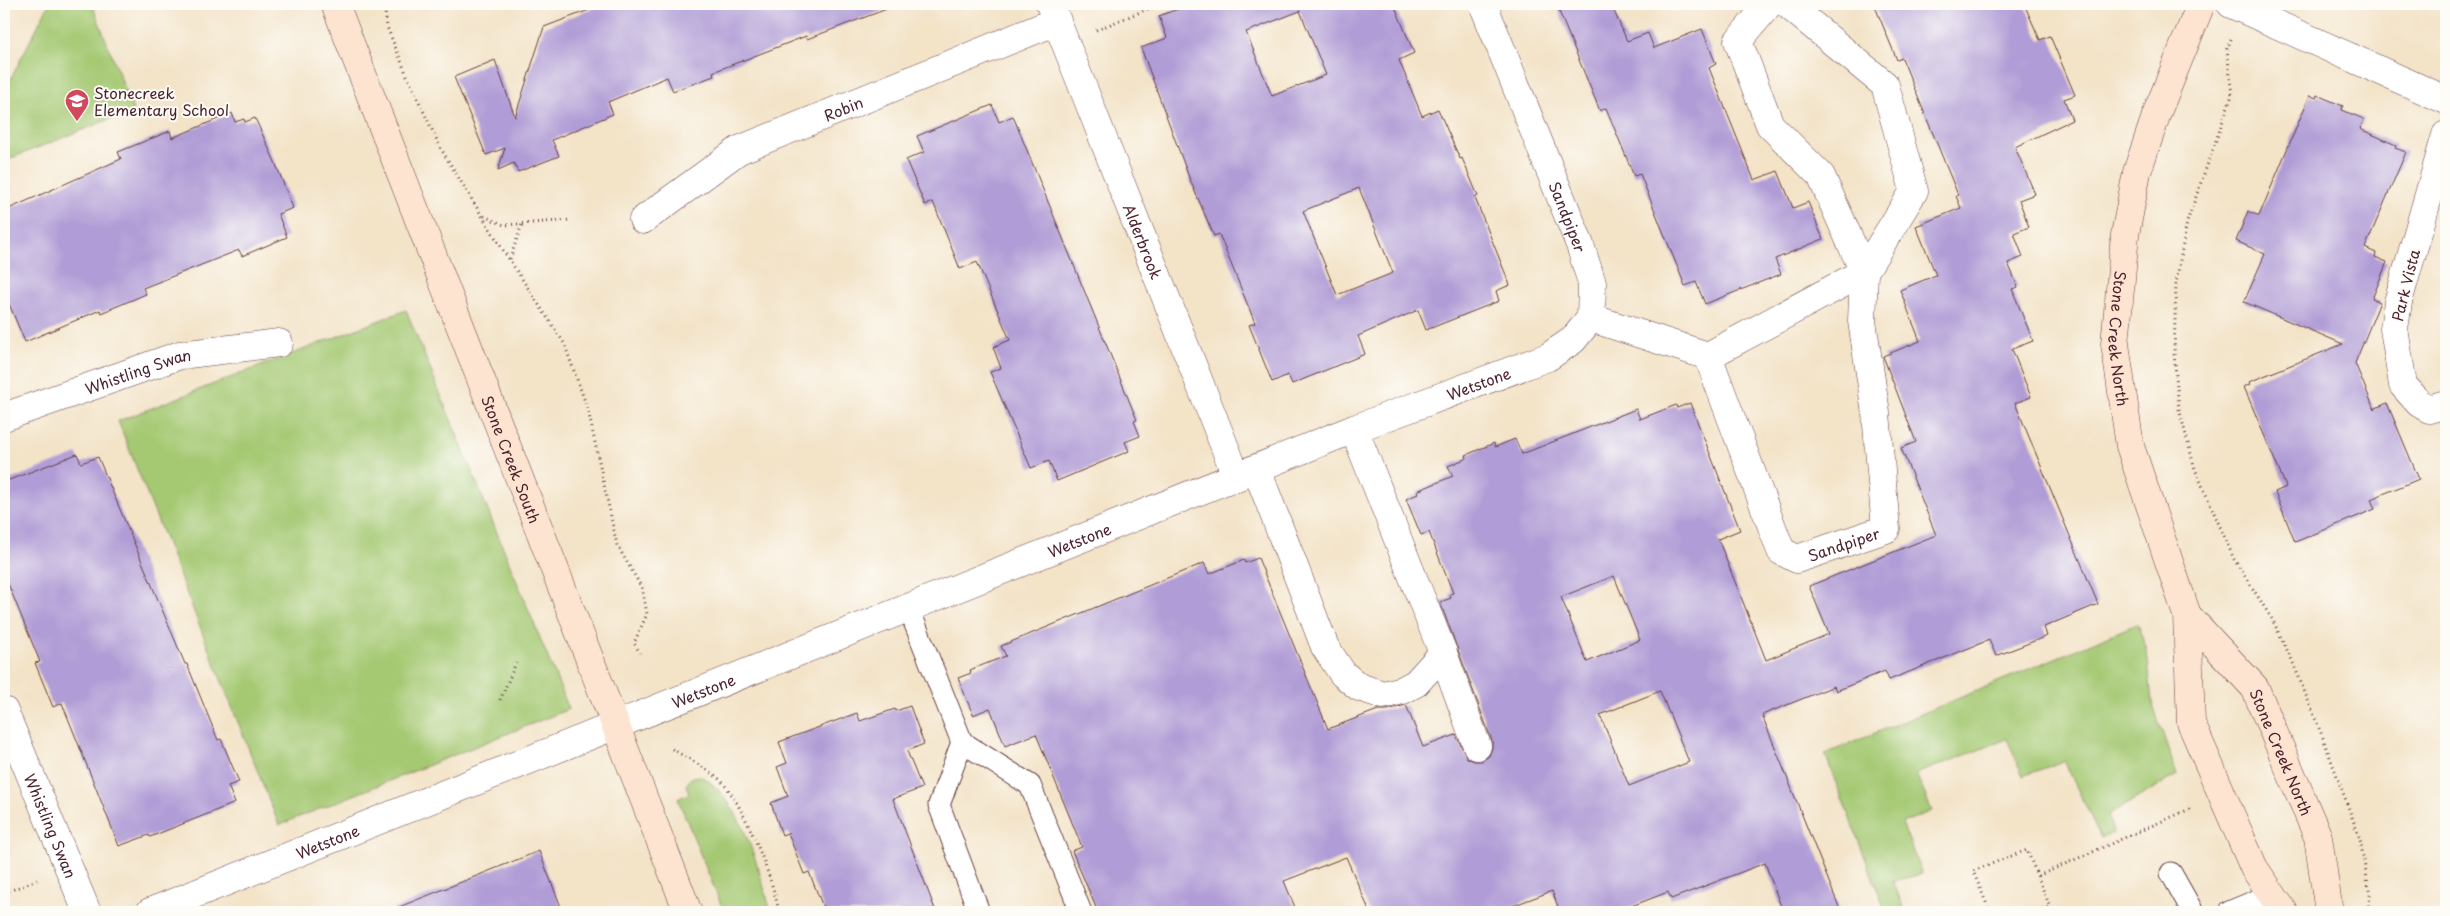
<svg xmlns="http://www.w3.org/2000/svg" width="2450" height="916" font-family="'Playpen Sans',sans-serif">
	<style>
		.green { fill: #a5c973; stroke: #78744f }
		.building { fill: #b09cd6; fill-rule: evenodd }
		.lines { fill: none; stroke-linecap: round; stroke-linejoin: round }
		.lane-casing { stroke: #633c42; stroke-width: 23 }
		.street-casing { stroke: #633c42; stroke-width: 29 }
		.secondary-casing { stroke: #633c42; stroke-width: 29 }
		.path { stroke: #633c42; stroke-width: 3; stroke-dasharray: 1 4; stroke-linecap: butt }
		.lane { stroke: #fff; stroke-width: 21 }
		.street { stroke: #fff; stroke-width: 28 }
		.secondary { stroke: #fde4d1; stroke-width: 28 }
		.labels { text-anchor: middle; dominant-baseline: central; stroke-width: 4; stroke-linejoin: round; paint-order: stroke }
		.poi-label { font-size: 15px; fill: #4a1f2b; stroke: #fdfcf7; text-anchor: start }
		.street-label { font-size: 15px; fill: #4a1f2b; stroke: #fdfcf7 }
	</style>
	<rect width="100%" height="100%" fill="#fdfcf7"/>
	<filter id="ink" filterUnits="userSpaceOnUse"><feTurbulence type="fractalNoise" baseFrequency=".02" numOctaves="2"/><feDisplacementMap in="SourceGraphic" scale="10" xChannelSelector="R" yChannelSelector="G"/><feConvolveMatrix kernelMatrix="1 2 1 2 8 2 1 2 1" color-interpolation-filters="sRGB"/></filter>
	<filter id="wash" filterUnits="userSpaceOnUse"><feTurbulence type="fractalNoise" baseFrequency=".0096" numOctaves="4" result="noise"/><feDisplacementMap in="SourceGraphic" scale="20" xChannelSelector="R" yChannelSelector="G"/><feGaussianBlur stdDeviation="1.12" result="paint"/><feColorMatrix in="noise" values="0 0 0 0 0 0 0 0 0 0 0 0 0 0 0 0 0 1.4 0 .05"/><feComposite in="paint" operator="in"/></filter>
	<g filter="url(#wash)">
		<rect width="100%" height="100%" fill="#f3e3c7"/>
		<!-- green -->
		<g class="green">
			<polygon points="49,4 92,4 133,110 4,161 4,92"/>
			<polygon points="406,310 569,709 279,825 118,421"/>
			<polygon points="2137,624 2147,650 2152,702 2177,775 2108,815 2113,833 2101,838 2064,761 2023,776 2007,739 1916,774 1932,811 1902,823 1922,874 1893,881 1905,912 1886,912 1825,754"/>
			<path d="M701,776C743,801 758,868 771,912H724L678,799L689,793L686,785L692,777Z"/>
		</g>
		<g id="blocks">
			<!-- building -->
			<g class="building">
				<polygon points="605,4 891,4 892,7 807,39 806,36 713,72 714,76 673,91 667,77 608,102 613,114 552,140 559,156 518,172 514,163 498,170 505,148 486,155 454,77 495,60 515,117 544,27"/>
				<path d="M1191,4H1394L1414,53L1399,60L1422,116L1438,109L1460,159L1462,158L1478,196L1475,198L1510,285L1496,291L1499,301L1426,330L1418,310L1358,336L1365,354L1292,384L1288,375L1272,382L1249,325L1255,323L1219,234L1214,236L1190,180L1141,48L1167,38L1159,16ZM1300,11L1326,75L1272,96L1246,32ZM1359,188L1393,273L1337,295L1303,211Z"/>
				<polygon points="1556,4 1611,4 1627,41 1648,33 1654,48 1702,29 1716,64 1709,68 1754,180 1778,171 1793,208 1808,202 1823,239 1775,259 1781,274 1705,304 1696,282 1685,286 1640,174 1634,176 1606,108 1600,111"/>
				<path d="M1874,4H2024L2040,40L2050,36L2075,95L2064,99L2072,120L2015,147L2035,194L2019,200L2029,227L2014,233L2023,257L2008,263L2018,287L2012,289L2033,341L2012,349L2031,397L2015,403L2098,604L2044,627L2047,636L1996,656L1989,640L1889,680L1885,671L1836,691L1834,686L1762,715L1841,912H1783L1765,863L1671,899L1668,892L1616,912H1560L1552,891L1496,912H1370L1346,857L1284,881L1297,912H1098L1072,851L1082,847L1036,734L1005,746L990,708L973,715L958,678L971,673L970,670L1006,656L1001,646L1204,563L1209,574L1244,560L1245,563L1258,558L1328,729L1378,710H1387L1406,705L1423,747L1456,735L1467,758L1474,761H1482L1489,756L1492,748V741L1440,602L1451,598L1450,594L1453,593L1429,532L1421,535L1406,499L1418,494L1417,491L1453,476L1448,466L1467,458L1466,455L1494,443L1495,447L1515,439L1522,454L1636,409L1640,419L1676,405L1677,408L1690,403L1740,530L1718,539L1766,660L1829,634L1809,586L1936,535L1901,448L1916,442L1883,356L1920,341L1900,290L1936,275L1916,226L1961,208L1956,196L1958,195L1902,58L1897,60ZM1614,576L1640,640L1587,662L1561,597ZM1660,691L1689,762L1629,786L1600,715Z"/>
				<polygon points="2310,95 2316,98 2317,95 2343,106 2342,110 2364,119 2360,129 2396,145 2395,148 2406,152 2365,248 2376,253 2375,257 2387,262 2372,299 2380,302 2355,363 2374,409 2387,403 2419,479 2371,499 2375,509 2295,542 2275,492 2286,487 2244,387 2250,384 2249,382 2343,344 2244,302 2265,254 2236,241 2248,211 2259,216"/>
				<polygon points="992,105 999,122 1013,116 1137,420 1134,421 1140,436 1125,442 1129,451 1057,481 1049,461 1031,468 990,372 1001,368 993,347 1010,340 977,262 960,269 933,202 925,205 906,160 924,152 917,136"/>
				<polygon points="232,113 235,122 244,119 245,122 255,118 275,162 293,208 278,214 287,237 242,256 239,250 143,288 146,294 101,313 100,310 25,342 4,292 4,211 121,159 118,152 170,131 172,138"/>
				<polygon points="77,454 81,463 98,457 185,664 187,664 218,740 221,739 239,782 228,786 235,803 150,837 149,835 119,846 62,703 53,707 35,663 40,662 4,574 4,482"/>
				<polygon points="910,706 924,744 907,751 922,788 893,799 936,912 825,912 809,872 804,874 788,833 782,835 771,803 788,796 777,767 787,763 779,742 857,713 860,721 895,709 896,711"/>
				<polygon points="539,851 563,912 389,912 389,911"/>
			</g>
		</g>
	</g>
	<g filter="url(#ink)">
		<use href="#blocks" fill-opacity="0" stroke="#633c42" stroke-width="1"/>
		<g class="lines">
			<defs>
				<g id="lane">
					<polyline points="909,609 962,742 1030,785 1081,912"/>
					<polyline points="962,742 939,805 979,912"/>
					<polyline points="2171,873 2193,912"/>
					<polyline points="2229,912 2272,894"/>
				</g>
				<g id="street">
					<path id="s1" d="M1050,4L1237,478"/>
					<path id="s2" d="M1483,4L1580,245L1592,283L1591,318"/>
					<polyline points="2231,4 2446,100"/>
					<polyline points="2446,135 2398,302 2394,329 2403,385 2419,403 2429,409 2446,404"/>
					<path id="s3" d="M643,220L739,150L1057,21"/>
					<polyline points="1591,318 1708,356 1864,272 1914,191 1885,85 1787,4"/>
					<path id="s4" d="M1708,356L1781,551L1797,559L1886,529L1876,413L1862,321L1864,272L1821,176L1770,125L1738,41L1769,4"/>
					<path id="s5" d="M4,417L180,355L279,343"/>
					<polyline points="1354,429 1443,653 1477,746"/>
					<polyline points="1257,470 1325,647 1343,674 1359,687 1383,695 1403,690 1416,683 1443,653"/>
					<path id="s6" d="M4,711L87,912"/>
					<path id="s7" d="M150,912L1354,429L1548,357L1573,340L1591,318"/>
				</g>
				<g id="secondary">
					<path id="s8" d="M335,4L688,912"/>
					<path id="s9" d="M2201,4L2158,110L2137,172L2125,235L2115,344L2130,446L2187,615L2191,723L2254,868L2284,912"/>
					<path id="s10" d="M2187,615L2255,688L2318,837L2329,912"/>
				</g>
			</defs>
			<!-- lane casing -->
			<use href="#lane" class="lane-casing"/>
			<!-- street casing -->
			<use href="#street" class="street-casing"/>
			<!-- secondary casing -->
			<use href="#secondary" class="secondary-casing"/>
			<!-- path -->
			<g class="path">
				<polyline points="384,4 387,27 408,78 441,149 503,250 564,343 588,410 617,545 642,588 647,614 634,643 640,653"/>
				<polyline points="1096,30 1160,4"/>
				<polyline points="2231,39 2227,49 2232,95 2187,222 2176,283 2174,354 2179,409 2195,469 2234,559 2272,619 2292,660 2323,738 2360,839 2370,895 2368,912"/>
				<polyline points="484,216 504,225 571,220"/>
				<polyline points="510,259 522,224"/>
				<polyline points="500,700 516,663"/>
				<path d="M672,749C685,757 714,772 723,783C745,808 773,879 779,912"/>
				<polyline points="2038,876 2192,808"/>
				<polyline points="4,893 37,880"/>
				<polyline points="1990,912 1973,871 2027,850 2050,907 2038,912"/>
			</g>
			<!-- lane -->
			<use href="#lane" class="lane"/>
			<!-- street -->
			<use href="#street" class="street"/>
			<!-- secondary -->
			<use href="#secondary" class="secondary"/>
		</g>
	</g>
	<!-- icons -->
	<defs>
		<symbol id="school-pin" viewBox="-11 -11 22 30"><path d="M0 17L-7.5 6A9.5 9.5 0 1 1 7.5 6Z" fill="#d1495b" stroke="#fdfcf7"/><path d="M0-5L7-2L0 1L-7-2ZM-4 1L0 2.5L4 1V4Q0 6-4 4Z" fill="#fff"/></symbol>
	</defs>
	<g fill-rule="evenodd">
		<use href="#school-pin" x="63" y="87" width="28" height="38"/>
	</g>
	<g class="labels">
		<!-- poi labels -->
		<g class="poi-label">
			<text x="94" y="92">Stonecreek<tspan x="94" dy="17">Elementary School</tspan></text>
		</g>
		<!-- street labels -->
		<g class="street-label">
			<text stroke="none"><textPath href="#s3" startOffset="231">Robin</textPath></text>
			<text stroke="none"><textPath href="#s2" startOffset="229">Sandpiper</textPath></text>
			<text stroke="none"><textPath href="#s1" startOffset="255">Alderbrook</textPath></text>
			<text transform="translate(2405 285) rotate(-76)">Park Vista</text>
			<text stroke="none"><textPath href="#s9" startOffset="348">Stone Creek North</textPath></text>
			<text stroke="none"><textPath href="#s5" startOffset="142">Whistling Swan</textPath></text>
			<text stroke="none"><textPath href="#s7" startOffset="1430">Wetstone</textPath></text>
			<text stroke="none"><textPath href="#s8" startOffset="488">Stone Creek South</textPath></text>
			<text stroke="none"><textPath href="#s7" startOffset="1001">Wetstone</textPath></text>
			<text stroke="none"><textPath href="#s4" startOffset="275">Sandpiper</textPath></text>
			<text stroke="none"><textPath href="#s7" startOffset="596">Wetstone</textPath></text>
			<text stroke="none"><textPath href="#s10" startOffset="169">Stone Creek North</textPath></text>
			<text stroke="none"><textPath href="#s6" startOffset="124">Whistling Swan</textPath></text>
			<text stroke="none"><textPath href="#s7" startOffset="191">Wetstone</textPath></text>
		</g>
	</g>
	<!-- margin -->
	<rect width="2450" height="916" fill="none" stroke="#fdfcf7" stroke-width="20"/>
</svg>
